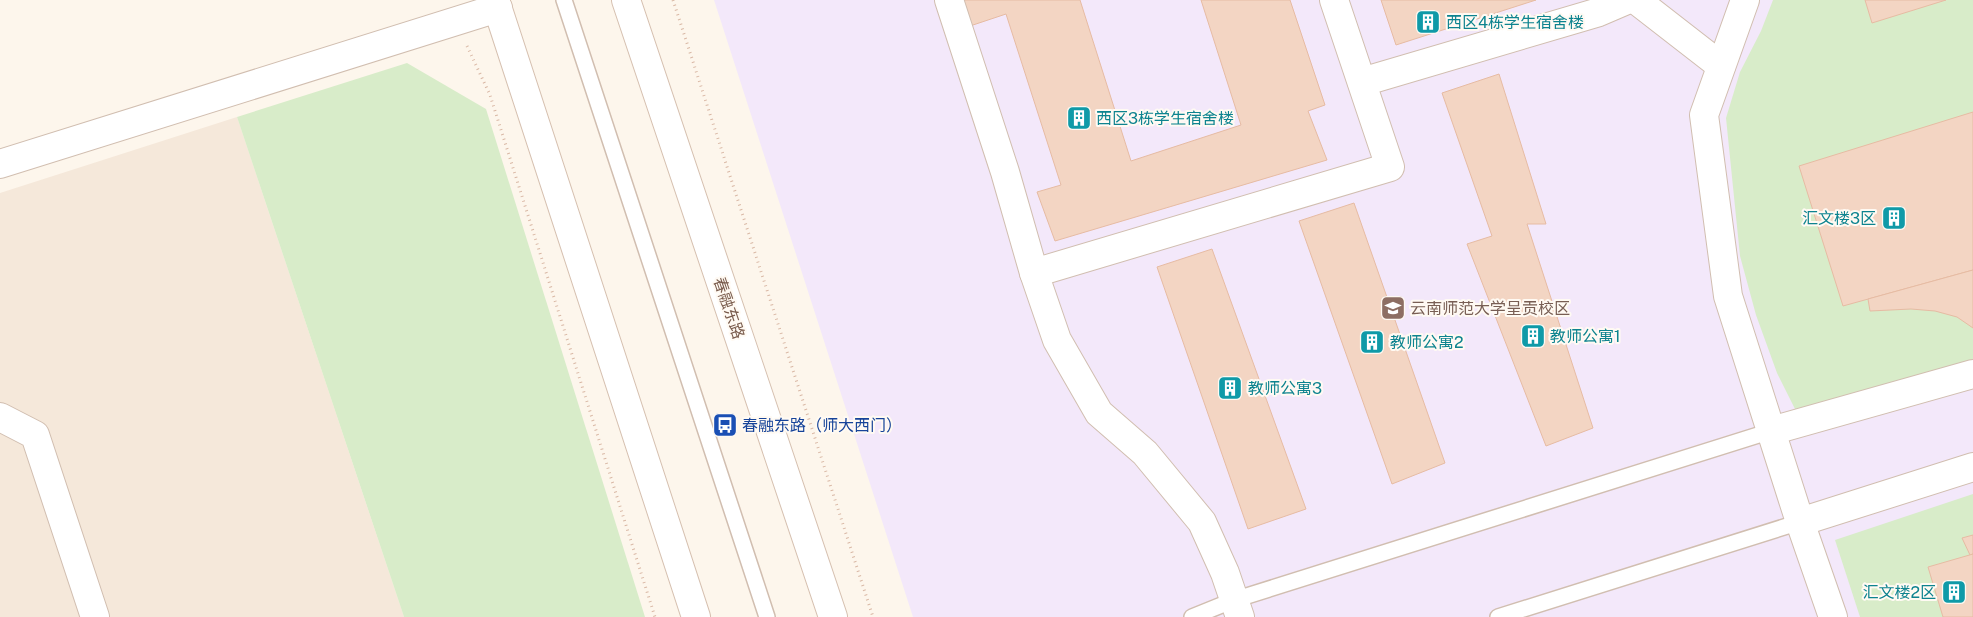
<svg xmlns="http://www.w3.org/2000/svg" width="1973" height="617" font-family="'Public Sans','Noto Sans SC',sans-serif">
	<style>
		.residential { fill: #f5e8da }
		.education { fill: #f3e8fa }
		.green { fill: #d8ecc9 }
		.building { fill: #f3d5c3; stroke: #e6bba3 }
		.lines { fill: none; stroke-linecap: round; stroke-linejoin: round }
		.lane-casing { stroke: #d1beb0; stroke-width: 18 }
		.street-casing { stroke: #d1beb0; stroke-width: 30 }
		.secondary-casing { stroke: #d6c0b0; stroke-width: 30 }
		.path { stroke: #d9b8a5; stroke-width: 3; stroke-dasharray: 1 4; stroke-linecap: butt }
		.lane { stroke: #fff; stroke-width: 15 }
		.street { stroke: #fff; stroke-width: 28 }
		.secondary { stroke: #fff; stroke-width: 28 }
		.labels { text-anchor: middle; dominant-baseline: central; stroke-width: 4; stroke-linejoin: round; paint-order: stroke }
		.culture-label { font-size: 16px; fill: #0d838f; stroke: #fffaf3; text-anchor: start }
		.street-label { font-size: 16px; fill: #7a5c4d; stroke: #fffaf3 }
		.education-label { font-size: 16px; fill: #785e54; stroke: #fffaf3; text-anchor: start }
		.transit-label { font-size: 16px; fill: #164399; stroke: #fffaf3; text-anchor: start }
	</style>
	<rect width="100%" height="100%" fill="#fdf6ec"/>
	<!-- residential -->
	<polygon class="residential" points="237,117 404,617 0,617 0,193"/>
	<!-- education -->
	<polygon class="education" points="714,0 1973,0 1973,617 913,617"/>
	<!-- green -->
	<g class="green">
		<polygon points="1773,0 1973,0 1973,374 1804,427 1777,373 1756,315 1740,256 1726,118 1740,72 1761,31"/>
		<polygon points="407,63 486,109 645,617 404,617 237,117"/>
		<polygon points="1973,494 1973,617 1860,617 1835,540"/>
	</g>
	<!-- building -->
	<g class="building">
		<polygon points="962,0 1080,0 1131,161 1241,125 1201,0 1290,0 1325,105 1308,111 1327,160 1055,241 1037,192 1061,185 1006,14 970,26"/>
		<polygon points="1381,0 1536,0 1396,45"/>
		<polygon points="1865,0 1946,0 1872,23"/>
		<polygon points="1499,74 1546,224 1527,224 1593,428 1546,446 1467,244 1492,236 1442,93"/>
		<polygon points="1973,112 1973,270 1843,306 1799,166"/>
		<polygon points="1354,203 1445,463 1392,484 1299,221"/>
		<polygon points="1212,249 1306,509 1248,529 1157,267"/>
		<polygon points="1973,270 1973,328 1957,317 1935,311 1911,309 1870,311 1868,299"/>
		<polygon points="1973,535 1973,554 1970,555 1962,538"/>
		<polygon points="1973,554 1973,617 1943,617 1928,567"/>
	</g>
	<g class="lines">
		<defs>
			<g id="lane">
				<polyline points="564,0 767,617"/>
				<polyline points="1192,617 1234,600 1771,431"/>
				<polyline points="1498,617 1800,522"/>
			</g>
			<g id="street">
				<polyline points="949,0 1005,172 1034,273 1057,340 1099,413 1145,453 1202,522 1225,573 1240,617"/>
				<polyline points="1636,0 1721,66"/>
				<polyline points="1745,0 1704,115 1728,296 1800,522 1833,617"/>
				<polyline points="1362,82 1599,12 1627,0"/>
				<polyline points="0,164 498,8"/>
				<polyline points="1034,273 1390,167 1334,0"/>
				<polyline points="0,417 35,435 95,617"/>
				<polyline points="1771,431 1973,374"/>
				<polyline points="1800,522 1973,467"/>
			</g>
			<g id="secondary">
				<polyline points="495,0 696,617"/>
				<polyline points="626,0 833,617"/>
			</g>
		</defs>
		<!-- lane casing -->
		<use href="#lane" class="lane-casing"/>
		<!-- street casing -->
		<use href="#street" class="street-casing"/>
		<!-- secondary casing -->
		<use href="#secondary" class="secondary-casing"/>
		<!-- path -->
		<g class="path">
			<polyline points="673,0 873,617"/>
			<polyline points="467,46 490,95 655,617"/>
		</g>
		<!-- lane -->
		<use href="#lane" class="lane"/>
		<!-- street -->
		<use href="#street" class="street"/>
		<!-- secondary -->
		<use href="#secondary" class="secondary"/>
	</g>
	<!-- icons -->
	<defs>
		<symbol id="building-square" viewBox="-11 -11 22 22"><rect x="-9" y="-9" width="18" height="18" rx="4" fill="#0f9aa8" stroke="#fffaf3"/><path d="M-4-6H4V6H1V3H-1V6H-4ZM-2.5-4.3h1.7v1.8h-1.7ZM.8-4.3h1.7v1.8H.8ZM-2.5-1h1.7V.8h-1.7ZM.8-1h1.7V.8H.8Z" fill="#fff"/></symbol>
		<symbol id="university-square" viewBox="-11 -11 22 22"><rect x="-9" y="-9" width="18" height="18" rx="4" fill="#8d6e63" stroke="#fffaf3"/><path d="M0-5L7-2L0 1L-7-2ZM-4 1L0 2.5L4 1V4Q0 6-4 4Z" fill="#fff"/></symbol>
		<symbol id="bus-square" viewBox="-11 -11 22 22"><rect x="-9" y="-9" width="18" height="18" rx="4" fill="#1a4fb4" stroke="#fffaf3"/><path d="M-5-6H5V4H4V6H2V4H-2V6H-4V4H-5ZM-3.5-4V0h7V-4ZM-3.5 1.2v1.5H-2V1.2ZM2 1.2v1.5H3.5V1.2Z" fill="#fff"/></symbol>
	</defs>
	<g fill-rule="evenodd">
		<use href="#building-square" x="1414" y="8" width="28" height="28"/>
		<use href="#building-square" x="1065" y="104" width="28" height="28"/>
		<use href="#building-square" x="1880" y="204" width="28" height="28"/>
		<use href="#university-square" x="1379" y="294" width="28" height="28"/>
		<use href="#building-square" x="1519" y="322" width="28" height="28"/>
		<use href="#building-square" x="1358" y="328" width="28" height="28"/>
		<use href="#building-square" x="1216" y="374" width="28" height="28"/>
		<use href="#bus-square" x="711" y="411" width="28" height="28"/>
		<use href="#building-square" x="1940" y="578" width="28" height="28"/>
	</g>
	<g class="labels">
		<!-- culture labels -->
		<g class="culture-label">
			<text x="1446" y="22">西区4栋学生宿舍楼</text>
			<text x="1096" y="118">西区3栋学生宿舍楼</text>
			<text x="1876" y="218" text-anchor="end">汇文楼3区</text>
			<text x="1550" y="336">教师公寓1</text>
			<text x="1390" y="342">教师公寓2</text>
			<text x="1248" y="388">教师公寓3</text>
			<text x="1936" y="592" text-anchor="end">汇文楼2区</text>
		</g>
		<!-- street labels -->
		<g class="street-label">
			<text transform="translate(729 308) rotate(71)">春融东路</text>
		</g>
		<!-- education labels -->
		<g class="education-label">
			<text x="1410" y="308">云南师范大学呈贡校区</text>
		</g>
		<!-- transit labels -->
		<g class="transit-label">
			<text x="742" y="425">春融东路（师大西门）</text>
		</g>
	</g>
</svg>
